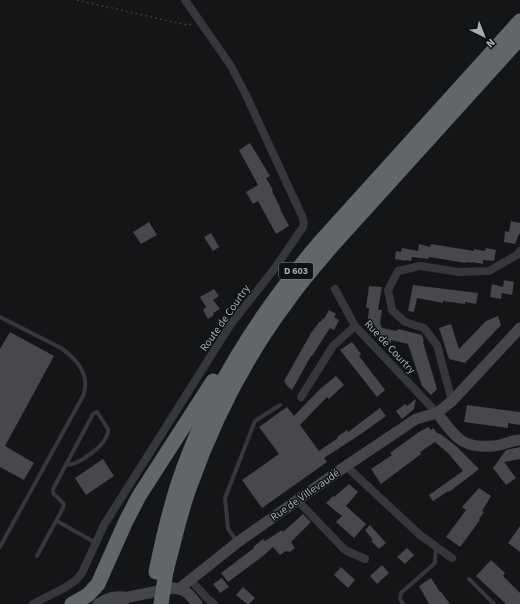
<svg xmlns="http://www.w3.org/2000/svg" width="520" height="604" font-family="'Source Sans 3',sans-serif">
	<style>
		.building { fill: #46484b }
		.lines { fill: none; stroke-linecap: round; stroke-linejoin: round }
		.path { stroke: #3c3e42; stroke-width: 1.5; stroke-dasharray: 2 3; stroke-linecap: butt }
		.lane { stroke: #36373b; stroke-width: 4 }
		.street { stroke: #36373b; stroke-width: 8 }
		.secondary { stroke: #44464b; stroke-width: 11 }
		.highway { stroke: #62666b; stroke-width: 15 }
		.highway-bridge { stroke: #62666b; stroke-width: 15 }
		.labels { text-anchor: middle; dominant-baseline: central; stroke-width: 3; stroke-linejoin: round; paint-order: stroke }
		.shield { fill: #0f1011; stroke: #797e84; stroke-width: 1 }
		.shield-label { font-size: 10px; font-weight: bold; fill: #a7adb5 }
		.street-label { font-size: 11px; fill: #a7adb5; stroke: #0f1011 }
	</style>
	<rect width="100%" height="100%" fill="#141516"/>
	<!-- building -->
	<g class="building">
		<polygon points="250,143 270,176 266,178 273,190 272,191 281,209 280,209 289,226 276,234 258,201 253,204 246,192 258,185 239,150"/>
		<polygon points="511,221 520,223 520,234 519,234 515,244 504,242 505,231 509,232"/>
		<polygon points="149,222 157,235 141,244 133,232"/>
		<polygon points="211,233 219,247 213,251 204,237"/>
		<polygon points="419,244 430,247 431,244 474,251 474,249 485,251 486,248 496,250 494,261 483,260 483,264 472,262 472,263 466,262 466,263 429,257 428,259 412,257 411,261 406,260 406,261 395,259 396,251 401,252 402,248 418,251"/>
		<polygon points="504,280 514,282 512,295 502,293 501,299 490,297 492,284 503,287"/>
		<polygon points="413,285 478,293 476,304 465,302 465,304 443,301 443,303 417,298 414,312 408,311"/>
		<polygon points="369,286 382,287 378,310 382,310 380,323 382,328 397,331 398,329 422,335 424,342 423,342 437,389 431,395 422,386 408,344 391,340 391,343 383,341 383,338 376,336 369,319 368,319 369,308 366,308"/>
		<polygon points="214,289 219,296 213,300 220,309 213,313 214,315 208,319 203,310 206,307 200,297"/>
		<polygon points="329,310 336,314 334,317 339,320 334,330 330,328 312,356 311,356 292,390 288,387 284,381 311,333 320,321 321,322 323,318 324,319"/>
		<polygon points="498,316 501,325 465,363 449,359 439,328 451,324 459,349 486,321"/>
		<polygon points="10,332 54,356 5,446 34,463 24,480 0,467 0,349"/>
		<polygon points="352,342 361,354 359,356 385,390 377,397 340,350"/>
		<polygon points="336,376 344,385 329,399 327,397 300,425 319,451 338,438 337,437 347,430 348,432 380,408 386,416 361,434 324,458 327,462 262,508 242,480 279,454 259,427 287,407 294,416 320,389"/>
		<polygon points="416,399 414,409 402,419 396,411 405,404 407,406"/>
		<polygon points="467,405 520,412 520,425 508,423 508,428 464,422"/>
		<polygon points="428,427 431,430 433,428 438,434 439,433 456,446 479,469 449,492 448,491 433,501 429,495 463,471 448,453 435,442 420,452 421,454 381,484 371,469 392,455 390,453 419,432"/>
		<polygon points="520,447 520,459 504,462 516,478 506,485 493,468 506,450"/>
		<polygon points="103,459 114,476 86,495 75,478"/>
		<polygon points="349,484 358,492 346,506 366,524 354,538 336,522 342,516 326,503 333,496 334,497"/>
		<polygon points="479,488 491,496 482,511 484,512 479,519 480,520 460,547 446,537 466,510 462,507"/>
		<polygon points="303,514 311,522 291,542 295,548 290,552 286,551 280,555 273,547 263,556 228,582 221,573 254,548 253,547 263,539 265,541 282,530 283,532"/>
		<polygon points="370,525 386,543 379,549 371,541 373,540 365,530"/>
		<polygon points="520,526 520,552 508,543"/>
		<polygon points="407,548 414,555 405,564 397,557"/>
		<polygon points="491,560 505,573 503,576 520,593 520,604 506,604 476,576"/>
		<polygon points="382,565 389,573 377,584 370,576"/>
		<polygon points="341,567 355,580 348,588 334,575"/>
		<polygon points="222,578 229,587 220,593 213,584"/>
		<polygon points="431,578 440,592 441,592 450,604 429,604 419,586"/>
		<polygon points="243,587 255,598 249,604 247,604 236,595"/>
	</g>
	<g class="lines">
		<!-- path -->
		<polyline class="path" points="77,0 173,22 188,25 191,24"/>
		<!-- lane -->
		<g class="lane">
			<path d="M0,317L61,348C77,359 91,376 83,396L0,547"/>
			<polyline points="57,521 96,543"/>
			<polyline points="237,541 228,529 225,498 255,421 280,405"/>
			<path d="M37,556L63,508L64,504L53,493V489L93,414L97,412L108,429C109,444 79,465 66,465"/>
			<polyline points="469,579 494,604"/>
			<polyline points="403,604 400,599 401,593 435,563 436,547"/>
		</g>
		<!-- street -->
		<g class="street">
			<polyline points="335,289 355,326 437,413"/>
			<polyline points="301,397 333,346 355,326"/>
			<polyline points="452,401 437,345 424,328 405,322 392,310 388,290 398,271 420,266 459,272 489,271 517,255 520,251"/>
			<polyline points="346,466 420,535 452,558"/>
			<polyline points="297,500 345,550 365,559"/>
			<polyline points="196,586 207,598 214,604"/>
			<polyline points="33,604 66,587 75,581 82,573 104,525 231,324 275,268 303,227 304,222 302,216 246,95 231,66 185,0"/>
		</g>
		<!-- secondary -->
		<g class="secondary">
			<path d="M437,413C454,435 461,449 492,446C502,446 511,440 520,440"/>
			<polyline points="179,589 238,542 346,466 416,419 437,413 452,401 520,328"/>
			<path d="M98,604C107,598 114,596 125,597"/>
			<path d="M115,604L129,597L173,588C186,589 189,594 197,604"/>
		</g>
		<!-- highway -->
		<g class="highway">
			<path d="M166,571C174,542 180,513 190,486C213,421 245,358 286,303C299,284 315,266 330,248L520,38"/>
			<path d="M156,572C162,542 169,513 178,484C208,393 260,312 322,240L520,21"/>
			<polyline points="72,604 88,595 98,584 126,521 139,496 213,381"/>
		</g>
		<!-- highway-bridge -->
		<polyline class="highway-bridge" points="161,604 166,571"/>
	</g>
	<g class="labels">
		<!-- shield labels -->
		<rect class="shield" x="279" y="263" width="34" height="16" rx="3"/>
		<g class="shield-label">
			<text x="296" y="271">D 603</text>
		</g>
		<!-- street labels -->
		<g class="street-label">
			<text transform="translate(225 318) rotate(-55)">Route de Courtry</text>
			<text transform="translate(390 347) rotate(47)">Rue de Courtry</text>
			<text transform="translate(305 495) rotate(-35)">Rue de Villevaudé</text>
		</g>
	</g>
	<!-- north arrow -->
	<g transform="translate(484 36) rotate(137)" stroke="#0f1011" stroke-width="3" paint-order="stroke">
	<path d="M0-3L7 15L0 10L-7 15Z" fill="#a7adb5"/>
	<text y="-6" font-size="11" font-weight="bold" text-anchor="middle" fill="#a7adb5">N</text>
	</g>
</svg>
